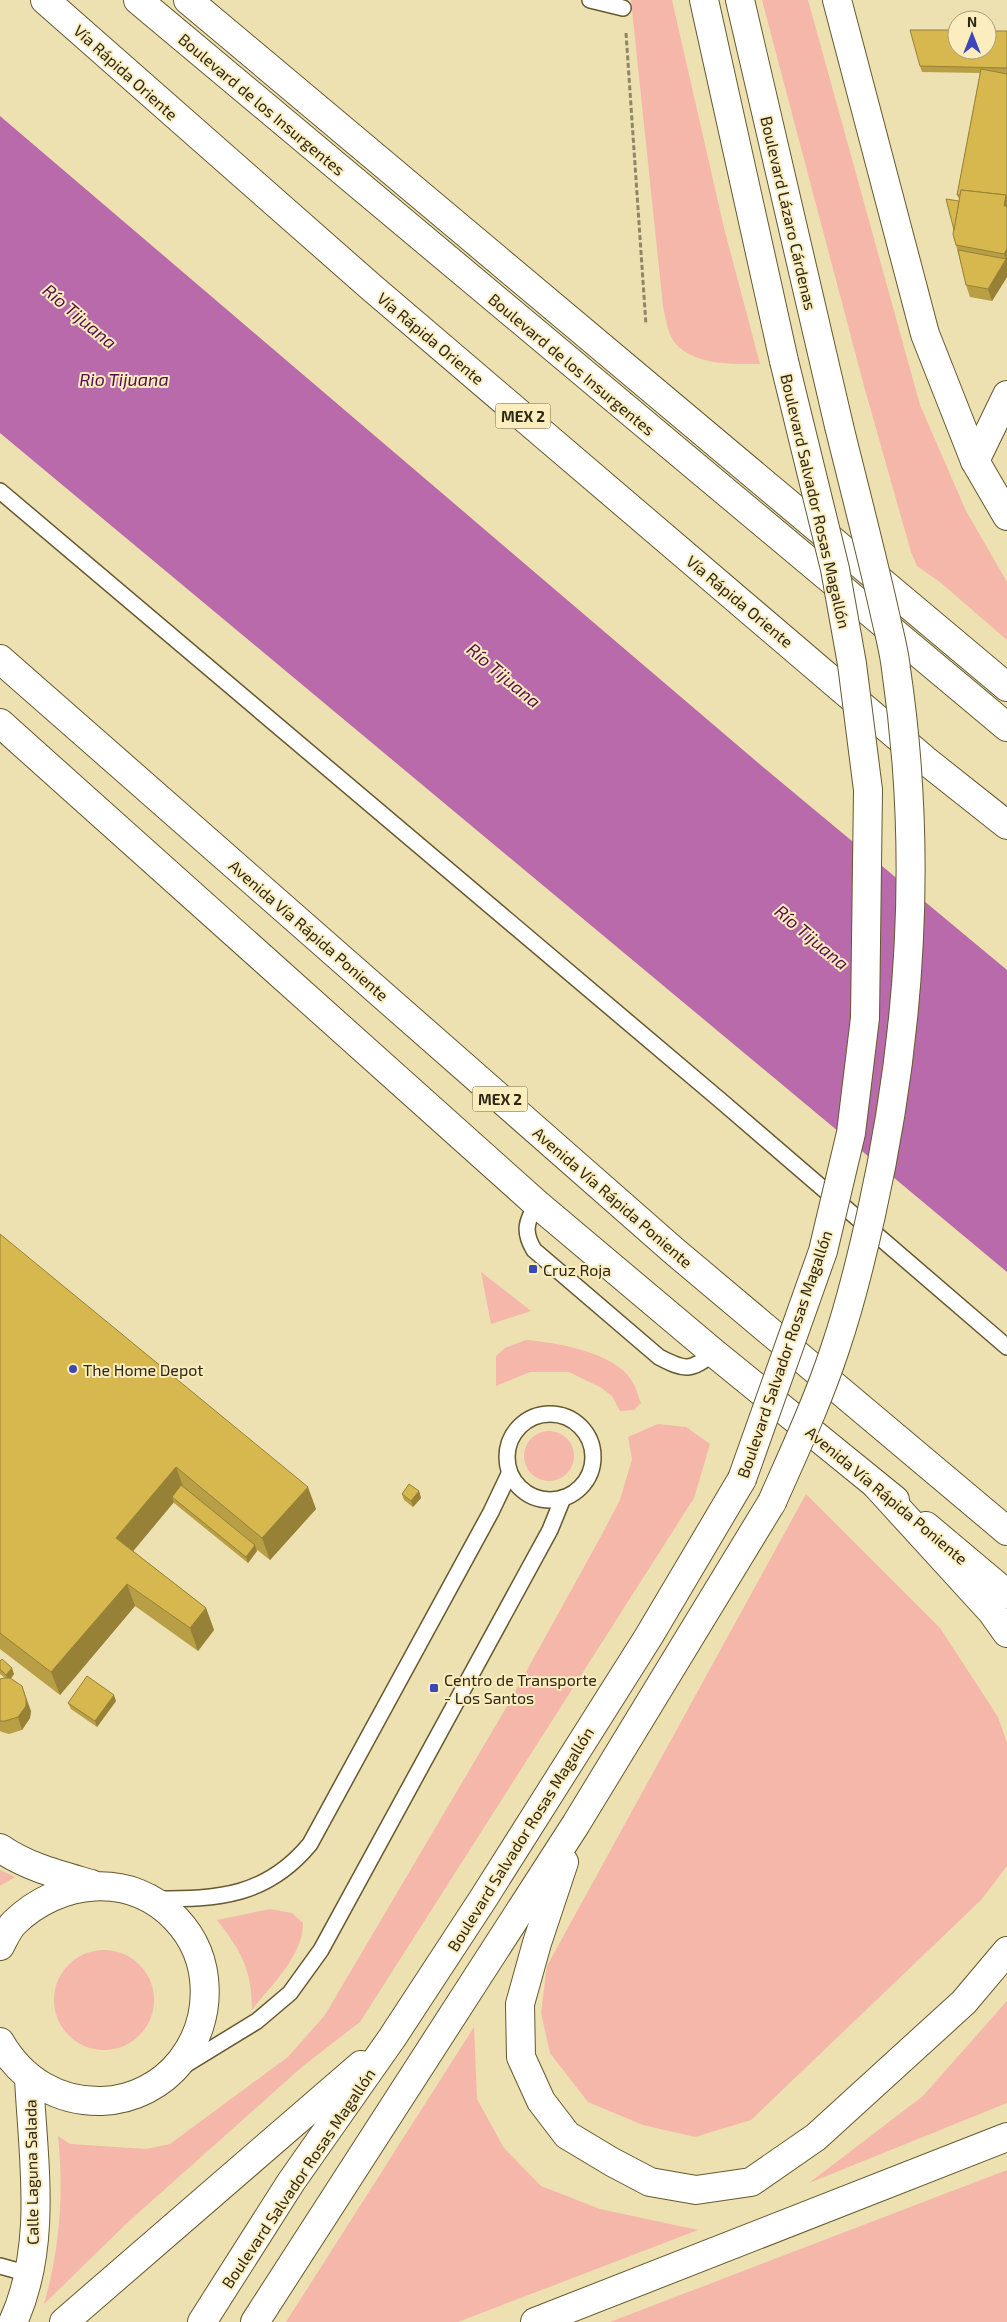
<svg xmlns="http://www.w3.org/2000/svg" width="1007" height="2322" font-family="'Exo 2',sans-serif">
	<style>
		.green { fill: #f4b7a9 }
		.water { fill: #b86aaa }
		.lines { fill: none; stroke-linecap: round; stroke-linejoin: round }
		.lane-casing { stroke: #65592f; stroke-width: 18 }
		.street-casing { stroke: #65592f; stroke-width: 30 }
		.secondary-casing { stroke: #65592f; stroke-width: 30 }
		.primary-casing { stroke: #65592f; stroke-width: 30 }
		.highway-casing { stroke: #65592f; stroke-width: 30 }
		.path { stroke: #8f8665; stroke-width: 3; stroke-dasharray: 5 2.5; stroke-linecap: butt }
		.lane { stroke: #fff; stroke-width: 15 }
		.street { stroke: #fff; stroke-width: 28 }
		.secondary { stroke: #fff; stroke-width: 28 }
		.primary { stroke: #fff; stroke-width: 28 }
		.highway { stroke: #fff; stroke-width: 28 }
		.highway-bridge-casing { stroke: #65592f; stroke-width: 30; stroke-linecap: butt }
		.highway-bridge { stroke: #fff; stroke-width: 28 }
		.wall { fill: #b89e44 }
		.shaded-wall { fill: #968137 }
		.building { fill: #d6b84f; stroke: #968137 }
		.poi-dot { fill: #3d46ba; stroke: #fbedbe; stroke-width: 2 }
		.labels { text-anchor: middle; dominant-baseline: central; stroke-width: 4; stroke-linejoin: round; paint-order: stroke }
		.shield { fill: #fbedbe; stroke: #6b6348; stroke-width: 1 }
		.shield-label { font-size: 15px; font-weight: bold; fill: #2d2816 }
		.street-label { font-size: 16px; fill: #2d2816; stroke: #fbedbe }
		.poi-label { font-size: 16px; fill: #2d2816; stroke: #fbedbe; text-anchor: start }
		.water-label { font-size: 18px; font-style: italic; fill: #550d4d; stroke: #fbedbe }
	</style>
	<rect width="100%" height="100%" fill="#ede0b1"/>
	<!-- green -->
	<g class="green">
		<path d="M631,0H672L724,228L760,364C733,364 695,366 675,343C667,333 666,318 663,306Z"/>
		<polygon points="762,0 808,0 920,405 966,511 1007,582 1007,640 940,582 917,566 911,552 864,386"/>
		<polygon points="481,1272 531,1311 491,1324"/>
		<path d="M526,1340C556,1342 616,1353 632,1381C636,1387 638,1396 641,1403L634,1410L620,1411L612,1396L600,1387L569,1372H530L496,1386V1356L505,1348Z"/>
		<path d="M658,1424L686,1427L710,1444L694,1498L360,2022L303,2066L127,2223L44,2304C60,2249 64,2193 58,2136L70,2144L146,2149L170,2144L288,2057L325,2015L506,1708L600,1538L620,1500L632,1459L628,1437Z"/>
		<circle cx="549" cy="1456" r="25"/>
		<polygon points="806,1494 940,1628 998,1717 1007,1743 1007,1866 981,1900 751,2120 695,2137 643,2125 588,2102 550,2053 541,2013 547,1966"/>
		<polygon points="0,1870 15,1877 0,1886"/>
		<path d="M270,1909L292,1913L303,1923C303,1956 271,1985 252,2010C252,1969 241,1951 217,1920Z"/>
		<circle cx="104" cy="2000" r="50"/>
		<polygon points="1007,2001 1007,2103 809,2183 923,2096"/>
		<polygon points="474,2027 477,2099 504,2148 541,2186 600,2209 698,2230 458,2322 286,2322"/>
		<polygon points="1007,2170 1007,2322 610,2322"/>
	</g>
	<!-- water -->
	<polygon class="water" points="0,116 763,767 1007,970 1007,1272 0,433"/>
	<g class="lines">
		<defs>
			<g id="lane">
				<polyline points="590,0 623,8"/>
				<polyline points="0,491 720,1100 1007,1347"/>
				<path d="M537,1204C526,1221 523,1232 534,1250L659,1357C686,1371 690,1371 714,1353"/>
				<circle cx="550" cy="1457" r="43"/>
				<path d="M155,1899C218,1899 266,1897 310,1844L491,1512L509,1474"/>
				<polyline points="185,2065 257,2021 290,1993 321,1950 550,1530 563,1498"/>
				<polyline points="0,2266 29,2274"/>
			</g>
			<path id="street" d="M13,2322C48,2246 33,2159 29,2078"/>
			<g id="secondary">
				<polyline points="975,461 1007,395"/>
				<polyline points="0,723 537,1204 714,1353 895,1500"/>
				<polyline points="926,1526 1007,1594"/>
				<path d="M0,1848C27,1867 60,1875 91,1884"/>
				<path d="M0,1946C4,1939 8,1929 14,1923C59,1879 130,1871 176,1919C214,1959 213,2020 181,2061C162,2085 133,2100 102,2101C58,2102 22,2080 0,2042"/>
			</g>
			<g id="primary">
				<polyline points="138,0 1007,727"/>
				<polyline points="188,0 1007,687"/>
			</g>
			<g id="highway">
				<polyline points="45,0 371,287 925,760 1007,825"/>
				<polyline points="704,0 784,361"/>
				<polyline points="740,0 839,426"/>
				<polyline points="837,0 925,334 975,461 1007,516"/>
				<polyline points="0,659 674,1251 1007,1531"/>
				<polyline points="876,1485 992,1612 1007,1633"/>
				<polyline points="564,1862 537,1943 520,2004 521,2057 541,2101 567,2135 612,2162 650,2182 696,2190 751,2182 816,2137 964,2002 1007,1951"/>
				<polyline points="64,2322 361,2065"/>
				<polyline points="202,2322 291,2182 392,2038 483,1899 649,1636 742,1479"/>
				<polyline points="255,2322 576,1824 772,1502"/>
				<polyline points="535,2322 1007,2137"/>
			</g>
		</defs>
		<!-- lane casing -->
		<use href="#lane" class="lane-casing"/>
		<!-- street casing -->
		<use href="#street" class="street-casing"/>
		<!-- secondary casing -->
		<use href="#secondary" class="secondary-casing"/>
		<!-- primary casing -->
		<use href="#primary" class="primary-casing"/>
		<!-- highway casing -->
		<use href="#highway" class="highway-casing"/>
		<!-- path -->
		<polyline class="path" points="626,33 646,325"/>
		<!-- lane -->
		<use href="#lane" class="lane"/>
		<!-- street -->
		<use href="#street" class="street"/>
		<!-- secondary -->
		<use href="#secondary" class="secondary"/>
		<!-- primary -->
		<use href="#primary" class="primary"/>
		<!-- highway -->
		<use href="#highway" class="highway"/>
		<defs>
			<g id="highway-bridge">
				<polyline points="742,1479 823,1251 851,1133 865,1018 868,790 852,664 835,569 784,361"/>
				<path d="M772,1502C794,1452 818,1401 835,1349C850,1305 861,1260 871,1215C911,1036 923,851 896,669C894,649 888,629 884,610C870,548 854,487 839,426"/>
			</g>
		</defs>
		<!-- highway-bridge casing -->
		<use href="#highway-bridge" class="highway-bridge-casing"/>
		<!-- highway-bridge -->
		<use href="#highway-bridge" class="highway-bridge"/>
	</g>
	<!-- wall -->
	<g class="wall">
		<polygon points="1007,31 1007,277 992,301 970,297 966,285 956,245 959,199 957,195 980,73 922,72 920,66"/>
		<polygon points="0,1234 316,1509 270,1560 256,1549 257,1551 248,1563 174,1503 174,1502 133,1551 206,1608 214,1630 198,1651 135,1606 60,1695 0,1649"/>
		<polygon points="419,1491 421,1498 413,1507 404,1500 402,1494"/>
		<polygon points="0,1661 14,1674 11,1678 31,1711 30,1718 22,1730 9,1734 2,1732 0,1731 0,1679 5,1678 0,1674"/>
		<polygon points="116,1701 97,1727 71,1709 68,1703"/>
	</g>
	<!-- shaded-wall -->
	<g class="shaded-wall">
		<polygon points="1006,195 1007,198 1007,212 1004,206"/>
		<polygon points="1007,249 1007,277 992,301 988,289 1006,259 1004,254"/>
		<polygon points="176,1467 184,1489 172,1497 174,1502 125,1561 116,1538"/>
		<polygon points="308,1487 316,1509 270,1560 262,1538"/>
		<polygon points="419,1491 421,1498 413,1507 411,1501"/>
		<polygon points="255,1545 257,1551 248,1563 246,1557"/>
		<polygon points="127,1584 135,1606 60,1695 51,1672"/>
		<polygon points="206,1608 214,1630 198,1651 190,1628"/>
		<polygon points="12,1668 14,1674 9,1681 6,1675"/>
		<polygon points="22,1686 31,1711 30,1718 22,1730 18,1717"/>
		<polygon points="114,1695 116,1701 97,1727 95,1721"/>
	</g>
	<!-- building -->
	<g class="building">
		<polygon points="910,30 957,30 957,50 987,50 987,31 1007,31 1007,68 920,66"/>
		<polygon points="981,69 1007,74 1007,198 1006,195 961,190 960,195 957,195"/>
		<polygon points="961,190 1006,195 1004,206 1007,206 1007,249 1004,254 956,245 953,234"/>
		<polygon points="946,199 959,201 954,230"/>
		<polygon points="958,250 1006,259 988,289 966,285"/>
		<polygon points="0,1234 308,1487 262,1538 176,1467 116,1538 206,1608 190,1628 127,1584 51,1672 0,1633"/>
		<polygon points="409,1484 419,1491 411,1501 402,1494"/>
		<polygon points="181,1485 255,1545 246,1557 172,1497"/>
		<polygon points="2,1659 12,1668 6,1675 0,1669 0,1661"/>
		<polygon points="87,1676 114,1695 95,1721 68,1703"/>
		<polygon points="4,1678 10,1678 22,1686 26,1699 26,1706 18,1717 5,1721 0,1721 0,1679"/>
	</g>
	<!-- markers -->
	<g class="poi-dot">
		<rect x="528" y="1264" width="10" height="10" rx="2.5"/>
		<circle cx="73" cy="1369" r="5"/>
		<rect x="429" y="1683" width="10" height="10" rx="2.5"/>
	</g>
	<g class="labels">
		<!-- shield labels -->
		<g class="shield">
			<rect x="495.5" y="403.5" width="55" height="25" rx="4"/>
			<rect x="472.5" y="1086.5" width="55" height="25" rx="4"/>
		</g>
		<g class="shield-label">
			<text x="523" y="416">MEX 2</text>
			<text x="500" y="1099">MEX 2</text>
		</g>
		<!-- street labels -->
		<g class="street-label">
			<text transform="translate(126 72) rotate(42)">Vía Rápida Oriente</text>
			<text transform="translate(262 104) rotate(40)">Boulevard de los Insurgentes</text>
			<text transform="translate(789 213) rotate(77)">Boulevard Lázaro Cárdenas</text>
			<text transform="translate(431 338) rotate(40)">Vía Rápida Oriente</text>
			<text transform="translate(572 364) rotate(40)">Boulevard de los Insurgentes</text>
			<text transform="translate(816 501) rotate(77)">Boulevard Salvador Rosas Magallón</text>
			<text transform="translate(740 601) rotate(40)">Vía Rápida Oriente</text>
			<text transform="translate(309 930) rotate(41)">Avenida Vía Rápida Poniente</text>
			<text transform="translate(613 1197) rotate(41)">Avenida Vía Rápida Poniente</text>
			<text transform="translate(784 1354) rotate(-71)">Boulevard Salvador Rosas Magallón</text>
			<text transform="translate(887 1495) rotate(40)">Avenida Vía Rápida Poniente</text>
			<text transform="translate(520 1839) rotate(-58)">Boulevard Salvador Rosas Magallón</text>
			<text transform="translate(31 2172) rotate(-91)">Calle Laguna Salada</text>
			<text transform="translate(298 2178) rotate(-56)">Boulevard Salvador Rosas Magallón</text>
		</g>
		<!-- poi labels -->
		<g class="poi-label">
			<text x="543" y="1269">Cruz Roja</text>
			<text x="83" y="1369">The Home Depot</text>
			<text x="444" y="1679">Centro de Transporte<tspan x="444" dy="18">- Los Santos</tspan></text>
		</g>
		<!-- water labels -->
		<g class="water-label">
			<text transform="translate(80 316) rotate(40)">Río Tijuana</text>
			<text x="124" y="379">Rio Tijuana</text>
			<text transform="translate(504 675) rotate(40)">Río Tijuana</text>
			<text transform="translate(812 937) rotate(40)">Río Tijuana</text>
		</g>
	</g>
	<!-- north arrow -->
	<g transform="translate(972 35)"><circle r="24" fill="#fbedbe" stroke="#a99e7b"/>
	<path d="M0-4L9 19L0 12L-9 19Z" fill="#3d46ba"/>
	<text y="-8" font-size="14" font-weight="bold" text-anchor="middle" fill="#2d2816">N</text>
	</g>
</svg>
